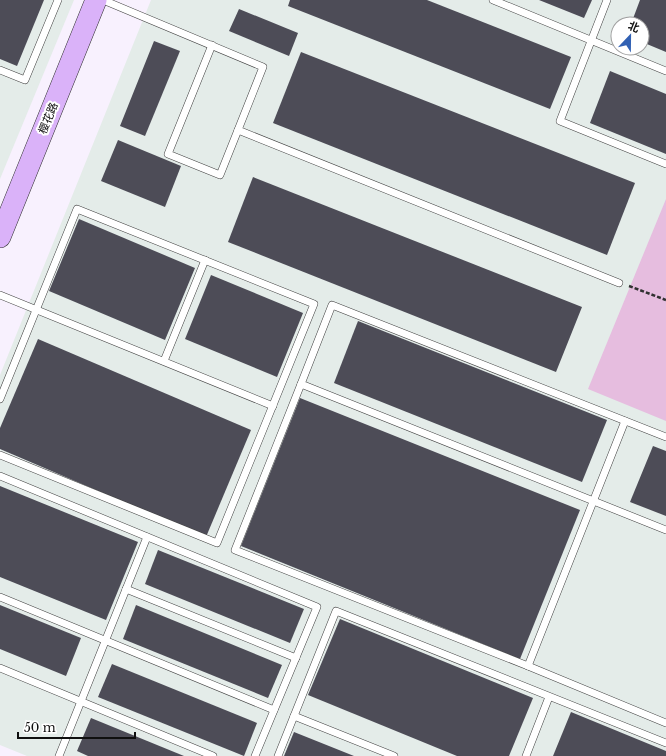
<svg xmlns="http://www.w3.org/2000/svg" width="666" height="756" font-family="'Libre Baskerville','Noto Sans SC',serif">
	<style>
		.industrial { fill: #e4ece9; fill-rule: evenodd }
		.green { fill: #e6bddf }
		.building { fill: #4d4c57 }
		.lines { fill: none; stroke-linecap: round; stroke-linejoin: round }
		.lane-casing { stroke: #424242; stroke-width: 8 }
		.secondary-casing { stroke: #313131; stroke-width: 22 }
		.path { stroke: #313131; stroke-width: 2.5; stroke-dasharray: 4 2; stroke-linecap: butt }
		.lane { stroke: #fff; stroke-width: 7 }
		.secondary { stroke: #dab2f9; stroke-width: 21 }
		.labels { text-anchor: middle; dominant-baseline: central; stroke-width: 4; stroke-linejoin: round; paint-order: stroke }
		.street-label { font-size: 11px; fill: #0f0f0f; stroke: #fff }
	</style>
	<rect width="100%" height="100%" fill="#f8f1fe"/>
	<!-- industrial -->
	<g class="industrial">
		<polygon points="0,0 74,0 0,179"/>
		<path d="M151,0H666V756H27L0,745V375ZM618,24H642V48H618Z"/>
	</g>
	<!-- green -->
	<polygon class="green" points="666,199 666,421 588,389"/>
	<!-- building -->
	<g class="building">
		<polygon points="0,0 44,0 17,66 0,59"/>
		<polygon points="290,0 427,0 571,57 550,109 288,6"/>
		<polygon points="539,0 592,0 584,18"/>
		<polygon points="640,0 666,0 666,52 642,42 642,24 631,24"/>
		<polygon points="239,9 298,33 289,56 229,31"/>
		<polygon points="154,41 180,51 145,136 120,126"/>
		<polygon points="301,52 635,183 607,255 273,123"/>
		<polygon points="610,71 666,94 666,154 590,123"/>
		<polygon points="118,140 181,166 165,207 101,181"/>
		<polygon points="253,177 582,307 556,372 228,242"/>
		<polygon points="79,219 195,268 165,340 49,291"/>
		<polygon points="211,275 303,313 277,377 185,339"/>
		<polygon points="358,321 607,420 582,482 334,383"/>
		<polygon points="38,339 251,430 206,537 0,449 0,428"/>
		<polygon points="300,398 580,510 520,659 241,546"/>
		<polygon points="653,446 666,451 666,516 630,502"/>
		<polygon points="0,486 138,542 106,620 0,577"/>
		<polygon points="158,550 304,609 290,643 145,584"/>
		<polygon points="0,605 81,638 66,676 0,649"/>
		<polygon points="136,605 282,665 268,698 123,639"/>
		<polygon points="340,619 533,698 509,756 457,756 308,695"/>
		<polygon points="112,664 257,723 244,756 98,697"/>
		<polygon points="571,712 666,751 666,756 553,756"/>
		<polygon points="91,718 184,756 88,756 77,751"/>
		<polygon points="294,732 354,756 284,756"/>
	</g>
	<g class="lines">
		<defs>
			<g id="lane">
				<polyline points="103,0 263,67 238,130 619,283"/>
				<polyline points="493,0 666,71"/>
				<polyline points="607,0 560,121 666,164"/>
				<polyline points="212,45 168,154 220,175 238,130"/>
				<polyline points="0,70 25,80 58,0"/>
				<polyline points="0,295 273,406"/>
				<polyline points="164,361 205,260"/>
				<polyline points="301,384 235,550 528,666 625,421"/>
				<polyline points="0,399 77,209 314,304 217,543 0,455"/>
				<polyline points="666,437 332,305 301,384 666,530"/>
				<polyline points="0,476 317,607 255,756"/>
				<polyline points="126,589 296,658"/>
				<polyline points="0,597 274,710"/>
				<polyline points="528,666 666,723"/>
				<polyline points="0,668 213,756"/>
				<polyline points="294,716 394,756"/>
				<polyline points="59,756 147,537"/>
				<polyline points="278,756 336,611 666,743"/>
				<polyline points="526,756 549,697"/>
			</g>
			<polyline id="secondary" points="0,237 96,0"/>
		</defs>
		<!-- lane casing -->
		<use href="#lane" class="lane-casing"/>
		<!-- secondary casing -->
		<use href="#secondary" class="secondary-casing"/>
		<!-- path -->
		<polyline class="path" points="629,286 666,300"/>
		<!-- lane -->
		<use href="#lane" class="lane"/>
		<!-- secondary -->
		<use href="#secondary" class="secondary"/>
	</g>
	<g class="labels">
		<!-- street labels -->
		<g class="street-label">
			<text transform="translate(48 118) rotate(-68)">樱花路</text>
		</g>
	</g>
	<!-- north arrow -->
	<g transform="translate(630 36) rotate(22)"><circle r="19" fill="#ffffff" stroke="#9f9f9f"/>
	<path d="M0-3L7 15L0 10L-7 15Z" fill="#3161b4"/>
	<text y="-6" font-size="11" font-weight="bold" text-anchor="middle" fill="#0f0f0f">北</text>
	</g>
	<!-- scale -->
	<path d="M18 732v6h117v-6" fill="none" stroke="#0f0f0f" stroke-width="2"/>
	<text x="24" y="732" font-size="12" fill="#0f0f0f" stroke="#ffffff" stroke-width="3" paint-order="stroke">50 m</text>
</svg>
